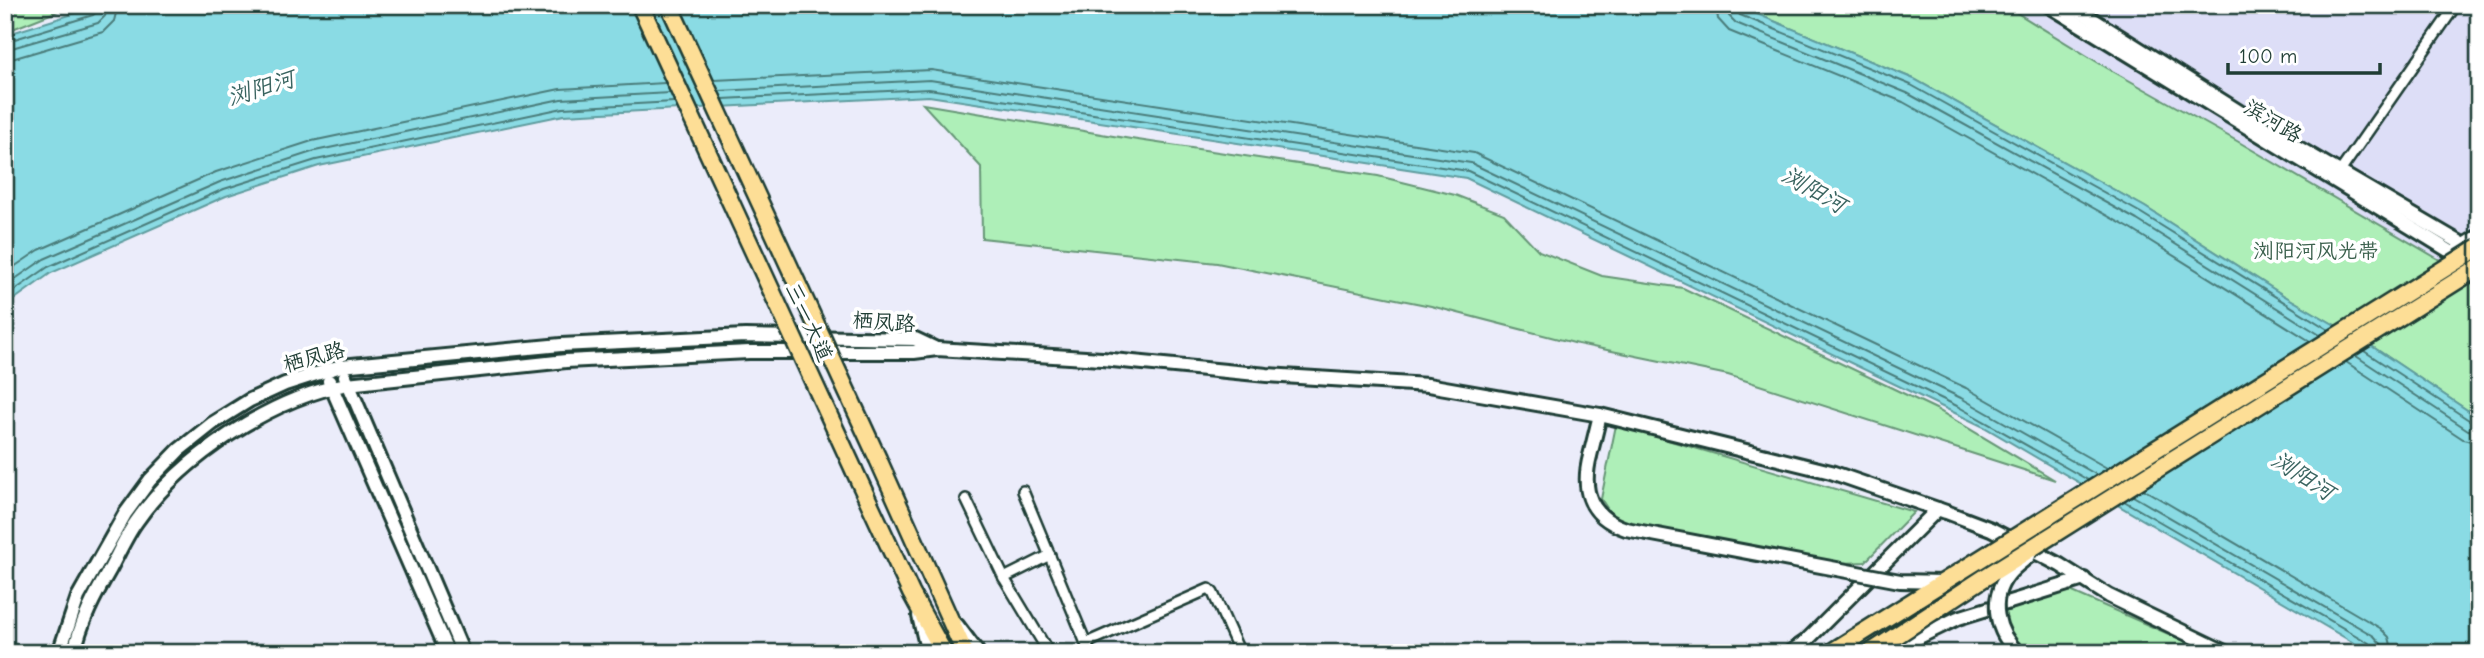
<svg xmlns="http://www.w3.org/2000/svg" width="2484" height="658" font-family="'Comic Neue','LXGW WenKai TC',sans-serif">
	<style>
		.built { fill: #dddef7 }
		.green { fill: #aeefb8; stroke: #669676; stroke-width: 2 }
		.water { fill: #8adbe4; stroke: #5f9c9e; stroke-width: 2 }
		.lines { fill: none; stroke-linecap: round; stroke-linejoin: round }
		.shore { stroke: #4a7c7a; stroke-width: 2 }
		.street-casing { stroke: #1f3d34; stroke-width: 14 }
		.secondary-casing { stroke: #1f3d34; stroke-width: 18 }
		.highway-casing { stroke: #1f3d34; stroke-width: 21 }
		.street { stroke: #fff; stroke-width: 9 }
		.secondary { stroke: #fff; stroke-width: 12 }
		.highway { stroke: #fdde96; stroke-width: 16 }
		.secondary-bridge-casing { stroke: #1f3d34; stroke-width: 18; stroke-linecap: butt }
		.highway-bridge-casing { stroke: #1f3d34; stroke-width: 21; stroke-linecap: butt }
		.secondary-bridge { stroke: #fff; stroke-width: 12 }
		.highway-bridge { stroke: #fdde96; stroke-width: 16 }
		.labels { text-anchor: middle; dominant-baseline: central; stroke-width: 7; stroke-linejoin: round; paint-order: stroke }
		.street-label { font-size: 21px; fill: #1f3d34; stroke: #fff }
		.park-label { font-size: 21px; fill: #3c614e; stroke: #fff }
		.water-label { font-size: 23px; font-style: italic; fill: #3a6460; stroke: #fff }
	</style>
	<rect width="100%" height="100%" fill="#ebecfa"/>
	<filter id="ink" filterUnits="userSpaceOnUse"><feTurbulence type="fractalNoise" baseFrequency=".0143" numOctaves="2"/><feDisplacementMap in="SourceGraphic" scale="14" xChannelSelector="R" yChannelSelector="G"/><feConvolveMatrix kernelMatrix="1 2 1 2 8 2 1 2 1" color-interpolation-filters="sRGB"/></filter>
	<g filter="url(#ink)">
		<!-- built -->
		<polygon class="built" points="1735,5 2479,5 2479,418 2145,207 1914,79"/>
		<!-- green -->
		<g class="green">
			<polygon points="5,5 73,5 5,32"/>
			<polygon points="1735,5 2004,5 2107,68 2237,141 2479,283 2479,418 2373,347 2283,295 2145,207 1914,79"/>
			<polygon points="923,104 1131,139 1378,176 1455,195 1504,214 1539,251 1602,276 1683,288 1936,409 2055,480 1728,375 1578,344 1431,306 1217,263 982,238 981,167"/>
			<polygon points="1616,425 1914,512 1865,562 1844,563 1617,523 1601,499"/>
			<polygon points="2068,590 2212,653 2025,653 2016,643 2002,621 2004,612"/>
		</g>
		<!-- water -->
		<polygon class="water" points="102,5 1735,5 1914,79 2145,207 2283,295 2373,347 2479,418 2479,653 2371,653 1984,427 1466,178 929,96 564,115 319,166 226,196 51,273 5,306 5,35"/>
		<g class="lines">
			<!-- shore -->
			<g class="shore">
				<polyline points="1716,5 1718,19 1729,31 1903,102 2131,229 2310,341"/>
				<polyline points="1726,5 1729,16 1736,23 1907,93 2137,220 2320,335"/>
				<polyline points="1735,5 1736,11 1740,15 1911,85 2141,213 2329,330"/>
				<polyline points="5,42 93,15 98,11 99,5"/>
				<polyline points="5,50 98,23 105,16 108,5"/>
				<polyline points="5,61 103,32 114,21 118,5"/>
				<polyline points="714,80 931,70 1474,153 1966,388 2107,468"/>
				<polyline points="719,91 930,80 1471,163 1961,398 2097,475"/>
				<polyline points="723,99 929,89 1468,171 1957,406 2088,480"/>
				<polyline points="5,273 39,250 216,172 312,141 560,89 665,83"/>
				<polyline points="5,286 44,259 220,182 315,151 561,99 670,93"/>
				<polyline points="5,297 48,267 224,189 316,160 563,108 674,102"/>
				<polyline points="2364,351 2472,422 2479,424"/>
				<polyline points="2356,356 2468,430 2479,432"/>
				<polyline points="2346,362 2463,439 2479,443"/>
				<polyline points="2143,489 2380,628 2389,637 2393,653"/>
				<polyline points="2133,496 2374,636 2381,644 2382,653"/>
				<polyline points="2124,501 2369,643 2373,653"/>
			</g>
			<defs>
				<g id="street">
					<polyline points="2337,176 2456,5"/>
					<polyline points="1023,491 1090,653"/>
					<polyline points="966,499 1004,578 1049,653"/>
					<polyline points="1004,578 1050,555"/>
					<polyline points="1086,643 1209,589 1213,593 1240,653"/>
				</g>
				<g id="secondary">
					<polyline points="2048,5 2479,269"/>
					<polyline points="2070,5 2278,136 2478,253"/>
					<polyline points="2458,249 2479,236"/>
					<polyline points="345,376 463,653"/>
					<polyline points="329,381 448,653"/>
					<polyline points="1590,456 1600,415"/>
					<polyline points="919,616 928,653"/>
					<polyline points="957,625 978,653"/>
					<polyline points="59,653 78,597 125,514 150,480 179,450 213,423 250,400 285,384 341,366 561,345 745,336 915,339 934,348"/>
					<path d="M74,653C80,623 95,595 110,569C118,554 126,536 136,522C181,457 270,399 347,384L566,361L749,352H914L937,349L1102,359L1267,375L1428,385L1600,415L1831,472L1946,512L1991,529L2060,565L2109,596L2227,653"/>
					<polyline points="1789,653 1805,642 1938,509"/>
					<polyline points="1894,653 1921,636 1958,618 2084,579"/>
				</g>
				<g id="highway">
					<polyline points="878,459 965,653"/>
					<polyline points="854,470 911,593 944,653"/>
				</g>
			</defs>
			<!-- street casing -->
			<use href="#street" class="street-casing"/>
			<!-- secondary casing -->
			<use href="#secondary" class="secondary-casing"/>
			<!-- highway casing -->
			<use href="#highway" class="highway-casing"/>
			<!-- street -->
			<use href="#street" class="street"/>
			<!-- secondary -->
			<use href="#secondary" class="secondary"/>
			<!-- highway -->
			<use href="#highway" class="highway"/>
			<defs>
				<g id="secondary-bridge">
					<path d="M1590,456C1581,491 1590,517 1626,529L1900,581L1943,582"/>
					<path d="M2018,653C1997,633 1988,600 2008,575C2013,568 2022,562 2029,556"/>
				</g>
				<g id="highway-bridge">
					<polyline points="640,5 854,470"/>
					<polyline points="669,5 878,459"/>
					<polyline points="1830,653 2479,247"/>
					<polyline points="1870,653 1987,576 2479,267"/>
				</g>
			</defs>
			<!-- secondary-bridge casing -->
			<use href="#secondary-bridge" class="secondary-bridge-casing"/>
			<!-- highway-bridge casing -->
			<use href="#highway-bridge" class="highway-bridge-casing"/>
			<!-- secondary-bridge -->
			<use href="#secondary-bridge" class="secondary-bridge"/>
			<!-- highway-bridge -->
			<use href="#highway-bridge" class="highway-bridge"/>
		</g>
	</g>
	<g class="labels">
		<!-- street labels -->
		<g class="street-label">
			<text transform="translate(2273 121) rotate(31)">滨河路</text>
			<text transform="translate(809 322) rotate(65)">三一大道</text>
			<text transform="translate(884 322) rotate(4)">栖凤路</text>
			<text transform="translate(314 357) rotate(-15)">栖凤路</text>
		</g>
		<!-- park labels -->
		<g class="park-label">
			<text x="2316" y="251">浏阳河风光带</text>
		</g>
		<!-- water labels -->
		<g class="water-label">
			<text transform="translate(261 88) rotate(-17)">浏阳河</text>
			<text transform="translate(1814 190) rotate(30)">浏阳河</text>
			<text transform="translate(2303 476) rotate(33)">浏阳河</text>
		</g>
	</g>
	<!-- margin -->
	<rect width="2484" height="658" fill="none" stroke="#fff" stroke-width="28"/>
	<rect x="14" y="14" width="2456" height="630" fill="none" stroke="#1f3d34" stroke-width="2.5" filter="url(#ink)"/>
	<!-- scale -->
	<path d="M2228 63v10h152v-10" fill="none" stroke="#1f3d34" stroke-width="3.5"/>
	<text x="2239" y="63" font-size="21" fill="#1f3d34" stroke="#ffffff" stroke-width="5" paint-order="stroke">100 m</text>
</svg>
